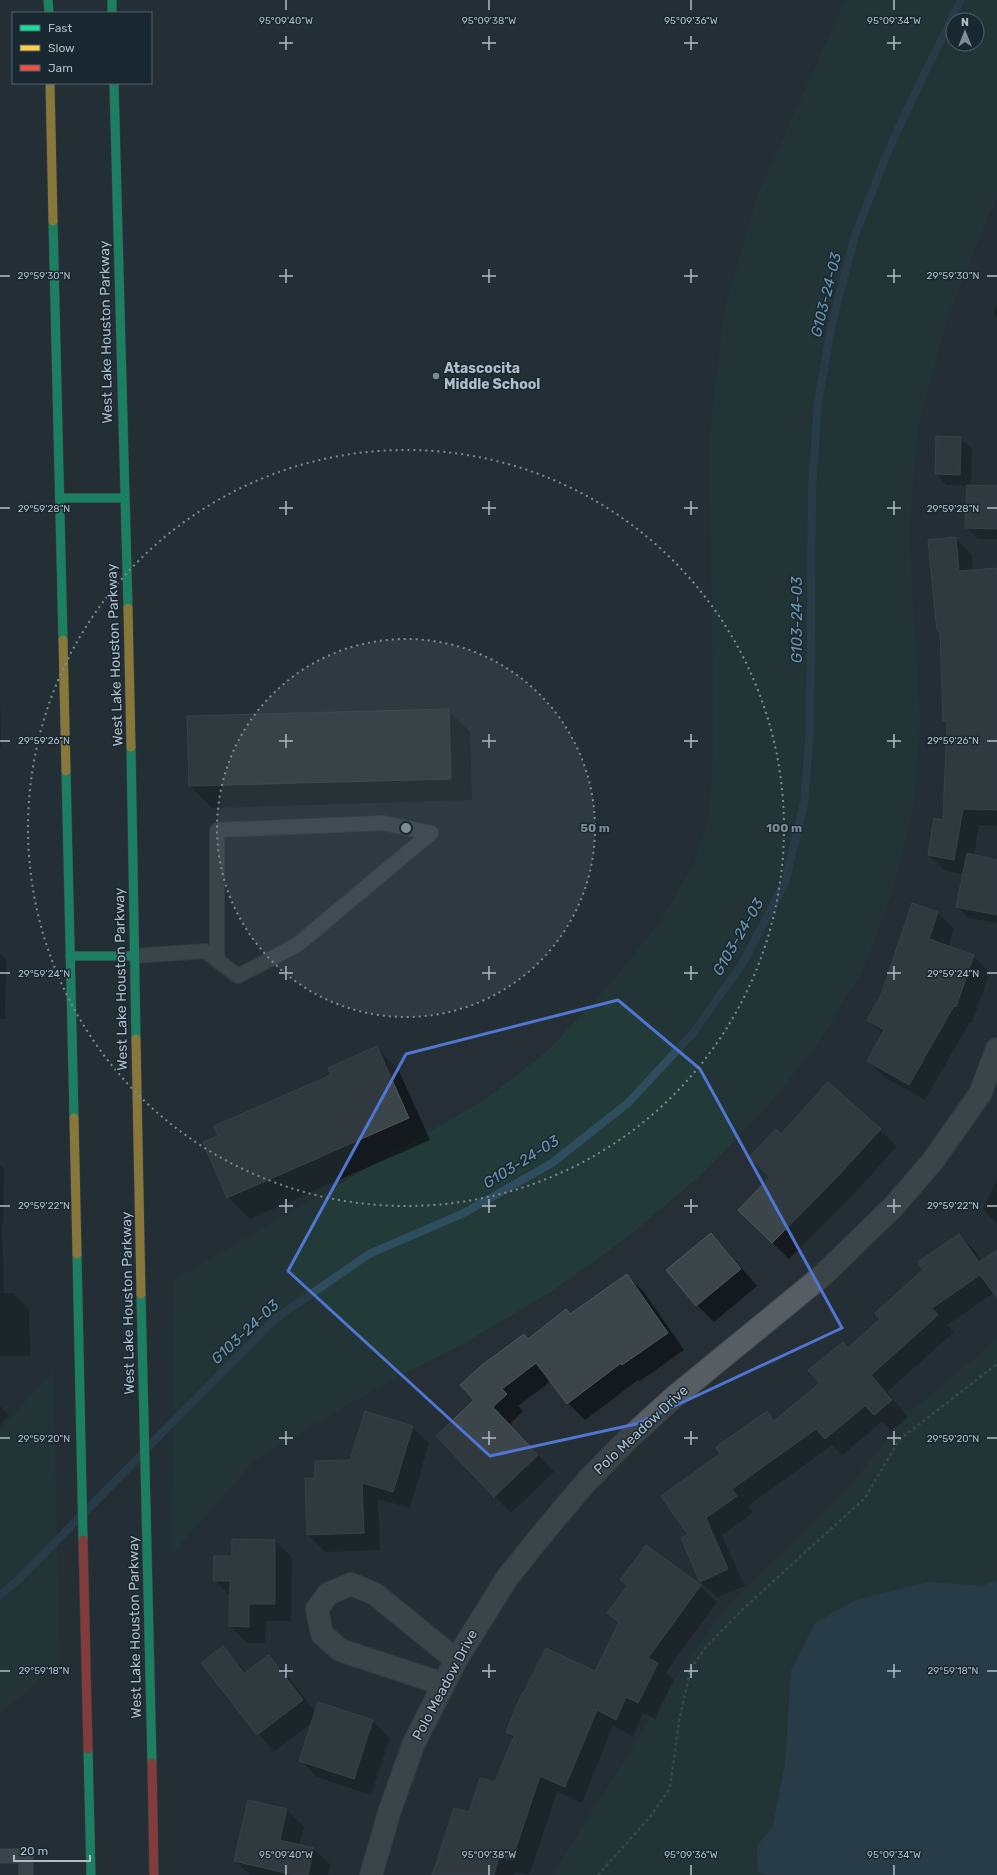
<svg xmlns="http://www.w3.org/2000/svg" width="997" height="1875" font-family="Rubik,sans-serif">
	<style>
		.green { fill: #223a38; fill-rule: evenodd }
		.water { fill: #2e4d5e }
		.shadow { fill: #0007; fill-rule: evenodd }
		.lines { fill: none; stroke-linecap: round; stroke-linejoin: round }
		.stream { stroke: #2e4d5e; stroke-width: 8 }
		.building { fill: #3c454a; stroke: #4d575d }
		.lane-casing { stroke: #444b4f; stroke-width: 16 }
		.street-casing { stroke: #444b4f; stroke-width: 24 }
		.fast-casing { stroke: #424c51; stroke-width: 10 }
		.slow-casing { stroke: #424c51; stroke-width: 10 }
		.jam-casing { stroke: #424c51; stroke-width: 10 }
		.path { stroke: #586266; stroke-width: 2.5; stroke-dasharray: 3 3; stroke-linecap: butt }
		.lane { stroke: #565d63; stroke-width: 14 }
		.street { stroke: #565d63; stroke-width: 22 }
		.fast { stroke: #16e098; stroke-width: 9 }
		.slow { stroke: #ffcf43; stroke-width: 9 }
		.jam { stroke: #f24e42; stroke-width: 9 }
		.marked { fill: none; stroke: #5075d2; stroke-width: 3; stroke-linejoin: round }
		.ticks { fill: none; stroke: #aebdc8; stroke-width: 1.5 }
		.ring { fill: none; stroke: #7e8b95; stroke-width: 2; stroke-dasharray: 2 4 }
		.poi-dot { fill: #7e8b95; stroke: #192730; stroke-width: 1.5 }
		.labels { text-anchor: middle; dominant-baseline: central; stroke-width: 3; stroke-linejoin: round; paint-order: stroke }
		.street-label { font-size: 14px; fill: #aebdc8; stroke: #192730 }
		.poi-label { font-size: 14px; font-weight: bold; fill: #aebdc8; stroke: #192730; text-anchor: start }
		.water-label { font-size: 15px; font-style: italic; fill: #6b96ae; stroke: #192730 }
		.ticks-label { font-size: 10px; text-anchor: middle; fill: #aebdc8; stroke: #192730; stroke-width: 3; stroke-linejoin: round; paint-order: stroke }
		.centre { fill: #7e8b95; stroke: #192730; stroke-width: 2 }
		.ring-label { font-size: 12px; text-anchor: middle; font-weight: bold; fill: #7e8b95; stroke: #192730; stroke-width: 3; stroke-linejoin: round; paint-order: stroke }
	</style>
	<rect width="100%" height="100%" fill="#252f35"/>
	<!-- green -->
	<g class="green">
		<path d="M845,0H997V197L983,229L947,320L918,426L909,531L920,725L913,809L892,893L863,970L817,1045L763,1112L701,1175L629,1236L554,1290L463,1344L373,1390L255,1460L172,1554L174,1280L484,1100L546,1052L607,988L658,925L693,865L709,817L713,756V683L709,442L724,311L757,197ZM953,20H977V44H953Z"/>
		<polygon points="997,1339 997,1875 552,1875 679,1673 724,1610 850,1485 910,1412"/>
		<polygon points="53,1372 60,1662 0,1714 0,1429"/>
	</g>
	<!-- water -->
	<polygon class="water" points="997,1580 997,1875 767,1875 758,1871 757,1846 773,1826 785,1764 791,1671 815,1623 856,1600 928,1582 982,1586"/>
	<!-- shadow -->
	<g class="shadow">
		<polygon points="997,304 997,318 993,314"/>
		<polygon points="937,437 961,438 972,449 971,486 997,487 997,539 978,539 966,527 968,486 947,485 936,474"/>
		<path d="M955,538L972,555L973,571L997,569V826L979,825L974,856L997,861V923L968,918L957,906L963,874L945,871L929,855L944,821L948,726L944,721L941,634L938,631ZM963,804H965L960,825Z"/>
		<polygon points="0,694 1,746 0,746"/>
		<polygon points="448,710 470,732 472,800 212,808 190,786"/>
		<polygon points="938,913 954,929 948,947 973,956 990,972 972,1023 970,1022 925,1100 884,1077 868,1060 883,1035 868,1020"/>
		<polygon points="0,953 6,959 5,1019 0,1019"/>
		<polygon points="376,1047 398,1069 430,1140 250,1219 228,1197 219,1136 332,1076"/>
		<polygon points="829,1083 897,1146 856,1192 789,1259 739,1210 771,1178"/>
		<polygon points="0,1165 4,1169 3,1224 2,1224 4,1293 13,1293 29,1309 30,1356 0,1356"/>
		<polygon points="997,1180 997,1224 983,1209"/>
		<polygon points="711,1234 727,1251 757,1286 714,1322 697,1305 667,1270"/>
		<polygon points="959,1235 976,1252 982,1261 997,1251 997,1294 995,1292 947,1325 954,1332 887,1392 908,1417 891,1431 882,1422 842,1455 832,1445 748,1506 753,1513 722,1535 744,1586 717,1598 700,1581 690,1535 722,1454 766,1412 776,1421 821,1384 843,1343 849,1349 881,1319 924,1270"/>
		<polygon points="627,1276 644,1292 684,1350 640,1381 638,1380 585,1420 568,1403 551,1381 518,1406 523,1411 509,1425 554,1472 511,1513 494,1496 476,1400 528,1339 570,1315"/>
		<polygon points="0,1406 9,1415 0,1425"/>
		<polygon points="412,1427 429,1443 410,1508 378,1499 380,1550 325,1552 308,1535 316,1479"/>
		<polygon points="275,1541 292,1557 291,1621 266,1621 265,1643 247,1643 230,1626 231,1597 214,1580 233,1557"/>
		<polygon points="622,1580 700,1586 717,1602 666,1672 674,1680 655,1719 643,1713 633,1736 613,1726 582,1803 557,1792 529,1875 515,1872 514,1875 432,1875 435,1859 438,1860 469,1814 495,1784 514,1739 507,1732 596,1673 620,1624 609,1613 628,1586"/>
		<polygon points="223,1648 247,1673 269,1656 286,1673 315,1712 318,1703 373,1721 390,1738 371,1795 317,1777 300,1760 312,1723 274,1751 258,1734"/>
		<polygon points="249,1801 287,1810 304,1827 299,1845 314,1849 331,1865 328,1875 250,1875 235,1860"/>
	</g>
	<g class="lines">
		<!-- stream -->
		<g class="stream">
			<polyline points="149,1446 275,1319 369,1254 464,1213 552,1163 628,1103 693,1033 742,964 785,883 804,803 810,729 812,488 818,402 832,323 855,235 889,149 924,74 961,0"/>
			<polyline points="0,1595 17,1581 141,1455"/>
		</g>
	</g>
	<!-- building -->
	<g class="building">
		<polygon points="936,436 961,437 960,475 935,474"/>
		<polygon points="967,485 997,486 997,529 965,528"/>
		<polygon points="956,537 959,571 997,568 997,810 963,809 954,860 928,855 934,818 943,820 947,721 943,721 940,631 937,631 928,540"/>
		<polygon points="449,709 451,779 189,786 187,716"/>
		<polygon points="967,853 997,860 997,915 956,907"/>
		<polygon points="912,903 938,912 929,939 974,955 956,1007 954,1006 909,1085 867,1061 884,1030 867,1020 881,995"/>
		<polygon points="377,1046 409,1118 227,1198 203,1142 218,1136 214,1126 331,1075 328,1068"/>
		<polygon points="828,1082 881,1129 839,1175 772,1243 738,1210 770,1177 749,1157 776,1129 781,1134"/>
		<polygon points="711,1233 741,1269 696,1306 666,1270"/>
		<polygon points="959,1234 979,1262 997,1250 997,1298 980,1275 932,1308 938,1315 871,1375 892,1400 874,1415 865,1406 825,1439 816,1429 732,1489 737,1496 706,1518 728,1569 700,1582 681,1538 688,1535 661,1496 720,1454 716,1447 767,1411 774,1421 820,1383 808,1370 843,1342 848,1348 880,1319 875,1313 923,1270 918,1262"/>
		<polygon points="627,1274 668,1333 622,1365 621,1363 567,1404 536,1363 502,1389 507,1394 493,1407 538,1455 494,1497 436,1436 474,1400 460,1385 482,1365 524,1334 528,1339 566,1309 570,1314"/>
		<polygon points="365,1411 413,1426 393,1492 362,1483 364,1533 307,1535 305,1478 315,1478 315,1461 350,1460"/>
		<polygon points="232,1539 275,1540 275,1604 249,1604 249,1627 229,1626 230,1581 213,1581 214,1556 232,1556"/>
		<polygon points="646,1545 701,1585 648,1658 658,1663 638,1703 626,1697 616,1720 597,1710 565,1787 540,1776 512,1860 499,1856 494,1875 432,1875 454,1808 469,1812 480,1778 495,1782 514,1736 506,1732 522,1693 523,1694 546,1648 595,1671 619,1622 607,1613 628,1585 620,1580"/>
		<polygon points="223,1646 244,1673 269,1655 303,1700 257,1735 201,1663"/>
		<polygon points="318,1702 373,1720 354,1779 299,1761"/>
		<polygon points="248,1800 287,1809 280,1840 314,1848 308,1875 294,1875 234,1861"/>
	</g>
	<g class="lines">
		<defs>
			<g id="lane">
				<polyline points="134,956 205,951 238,976 297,945 431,833 383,823 217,830 217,960"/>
				<polyline points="0,1856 26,1856 26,1875"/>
			</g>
			<g id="street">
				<polyline points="443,1684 340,1650 322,1634 317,1609 328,1594 351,1584 375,1594 456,1660"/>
				<polyline points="371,1875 390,1810 414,1743 456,1660 507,1578 548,1527 587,1481 628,1439 673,1398 822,1276 893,1207 932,1162 980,1094 997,1049"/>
			</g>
			<g id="fast">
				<polyline points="48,0 49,13"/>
				<polyline points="112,0 112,13"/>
				<polyline points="114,83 128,608"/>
				<polyline points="53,221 63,640"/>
				<polyline points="60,498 124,498"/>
				<polyline points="131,747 136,1039"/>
				<polyline points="66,771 74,1118"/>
				<polyline points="70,956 134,956"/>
				<polyline points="77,1254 83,1540"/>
				<polyline points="141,1294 152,1763"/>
				<polyline points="88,1749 91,1875"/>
			</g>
			<g id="slow">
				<polyline points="50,83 53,221"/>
				<polyline points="128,608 131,747"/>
				<polyline points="63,640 66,771"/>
				<polyline points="136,1039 141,1294"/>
				<polyline points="74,1118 77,1254"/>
			</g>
			<g id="jam">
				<polyline points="83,1540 88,1749"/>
				<polyline points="152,1763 154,1875"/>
			</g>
		</defs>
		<!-- lane casing -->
		<use href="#lane" class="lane-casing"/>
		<!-- street casing -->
		<use href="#street" class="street-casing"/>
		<!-- fast casing -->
		<use href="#fast" class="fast-casing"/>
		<!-- slow casing -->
		<use href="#slow" class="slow-casing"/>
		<!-- jam casing -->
		<use href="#jam" class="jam-casing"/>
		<!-- path -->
		<polyline class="path" points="598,1875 650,1817 670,1788 679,1721 691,1668 706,1647 744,1608 865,1498 899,1440 997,1364"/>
		<!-- lane -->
		<use href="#lane" class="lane"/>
		<!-- street -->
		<use href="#street" class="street"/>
		<!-- fast -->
		<use href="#fast" class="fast"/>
		<!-- slow -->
		<use href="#slow" class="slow"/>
		<!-- jam -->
		<use href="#jam" class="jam"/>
	</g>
	<!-- marked area -->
	<path d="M0 0H997V1875H0ZM618,1000L700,1069L842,1328L636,1424L490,1456L288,1271L406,1054Z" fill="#252f35" fill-opacity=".55" fill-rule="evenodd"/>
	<path class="marked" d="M618,1000L700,1069L842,1328L636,1424L490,1456L288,1271L406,1054Z"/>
	<!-- ticks -->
	<path class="ticks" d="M286,0V10M489,0V10M691,0V10M894,0V10M286,36V50M489,36V50M691,36V50M894,36V50M279,43H293M482,43H496M684,43H698M887,43H901M286,269V283M489,269V283M691,269V283M894,269V283M0,276H10M279,276H293M482,276H496M684,276H698M887,276H901M987,276H997M286,501V515M489,501V515M691,501V515M894,501V515M0,508H10M279,508H293M482,508H496M684,508H698M887,508H901M987,508H997M286,734V748M489,734V748M691,734V748M894,734V748M0,741H10M279,741H293M482,741H496M684,741H698M887,741H901M987,741H997M286,966V980M489,966V980M691,966V980M894,966V980M0,973H10M279,973H293M482,973H496M684,973H698M887,973H901M987,973H997M286,1199V1213M489,1199V1213M691,1199V1213M894,1199V1213M0,1206H10M279,1206H293M482,1206H496M684,1206H698M887,1206H901M987,1206H997M286,1431V1445M489,1431V1445M691,1431V1445M894,1431V1445M0,1438H10M279,1438H293M482,1438H496M684,1438H698M887,1438H901M987,1438H997M286,1664V1678M489,1664V1678M691,1664V1678M894,1664V1678M0,1671H10M279,1671H293M482,1671H496M684,1671H698M887,1671H901M987,1671H997M286,1865V1875M489,1865V1875M691,1865V1875M894,1865V1875"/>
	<!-- distance rings -->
	<circle cx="406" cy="828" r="189" fill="#7e8b95" fill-opacity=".12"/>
	<g class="ring">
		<circle cx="406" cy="828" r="189"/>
		<circle cx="406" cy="828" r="378"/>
	</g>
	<!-- markers -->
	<circle class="poi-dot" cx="436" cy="376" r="4"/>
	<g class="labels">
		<!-- street labels -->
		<g class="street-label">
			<text transform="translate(106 332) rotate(-91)">West Lake Houston Parkway</text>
			<text transform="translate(115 655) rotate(-92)">West Lake Houston Parkway</text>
			<text transform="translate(121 979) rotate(-91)">West Lake Houston Parkway</text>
			<text transform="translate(128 1303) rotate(-91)">West Lake Houston Parkway</text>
			<text transform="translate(641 1430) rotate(-43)">Polo Meadow Drive</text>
			<text transform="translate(135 1627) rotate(-91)">West Lake Houston Parkway</text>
			<text transform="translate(445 1685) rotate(-62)">Polo Meadow Drive</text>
		</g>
		<!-- poi labels -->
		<g class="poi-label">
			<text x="444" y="368">Atascocita<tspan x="444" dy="16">Middle School</tspan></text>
		</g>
		<!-- water labels -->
		<g class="water-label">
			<text transform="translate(826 295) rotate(-76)">G103-24-03</text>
			<text transform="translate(797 620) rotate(-90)">G103-24-03</text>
			<text transform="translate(738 937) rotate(-60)">G103-24-03</text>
			<text transform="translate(521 1162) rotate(-32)">G103-24-03</text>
			<text transform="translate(245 1332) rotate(-43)">G103-24-03</text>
		</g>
	</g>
	<g class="ticks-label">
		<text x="286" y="24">95°09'40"W</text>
		<text x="489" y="24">95°09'38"W</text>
		<text x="691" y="24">95°09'36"W</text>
		<text x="894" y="24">95°09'34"W</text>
		<text x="44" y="279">29°59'30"N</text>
		<text x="953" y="279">29°59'30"N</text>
		<text x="44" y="512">29°59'28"N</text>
		<text x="953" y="512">29°59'28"N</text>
		<text x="44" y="744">29°59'26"N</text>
		<text x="953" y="744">29°59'26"N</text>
		<text x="44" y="977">29°59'24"N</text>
		<text x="953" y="977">29°59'24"N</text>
		<text x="44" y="1209">29°59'22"N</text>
		<text x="953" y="1209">29°59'22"N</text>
		<text x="44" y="1442">29°59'20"N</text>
		<text x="953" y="1442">29°59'20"N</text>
		<text x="44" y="1674">29°59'18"N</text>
		<text x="953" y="1674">29°59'18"N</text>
		<text x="286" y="1858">95°09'40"W</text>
		<text x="489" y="1858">95°09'38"W</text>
		<text x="691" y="1858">95°09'36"W</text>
		<text x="894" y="1858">95°09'34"W</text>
	</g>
	<circle cx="406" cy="828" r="6" class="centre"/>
	<g class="ring-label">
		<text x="595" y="832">50 m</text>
		<text x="784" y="832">100 m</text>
	</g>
	<!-- legend -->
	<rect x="12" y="12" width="140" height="72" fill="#192730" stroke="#55636d"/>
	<rect x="20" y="25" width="20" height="6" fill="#16e098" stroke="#55636d"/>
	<text x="48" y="32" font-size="12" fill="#aebdc8">Fast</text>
	<rect x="20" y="45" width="20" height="6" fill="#ffcf43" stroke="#55636d"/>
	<text x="48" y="52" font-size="12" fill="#aebdc8">Slow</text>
	<rect x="20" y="65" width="20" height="6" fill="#f24e42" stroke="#55636d"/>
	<text x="48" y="72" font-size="12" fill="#aebdc8">Jam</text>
	<!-- north arrow -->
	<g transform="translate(965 32)"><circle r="19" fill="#192730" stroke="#55636d"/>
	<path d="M0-3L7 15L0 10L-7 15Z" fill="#7e8b95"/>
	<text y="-6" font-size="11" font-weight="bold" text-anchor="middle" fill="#aebdc8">N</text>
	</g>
	<!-- scale -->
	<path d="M14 1855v6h76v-6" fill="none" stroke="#aebdc8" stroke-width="2"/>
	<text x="20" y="1855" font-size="12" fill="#aebdc8" stroke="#192730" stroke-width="3" paint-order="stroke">20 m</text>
</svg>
